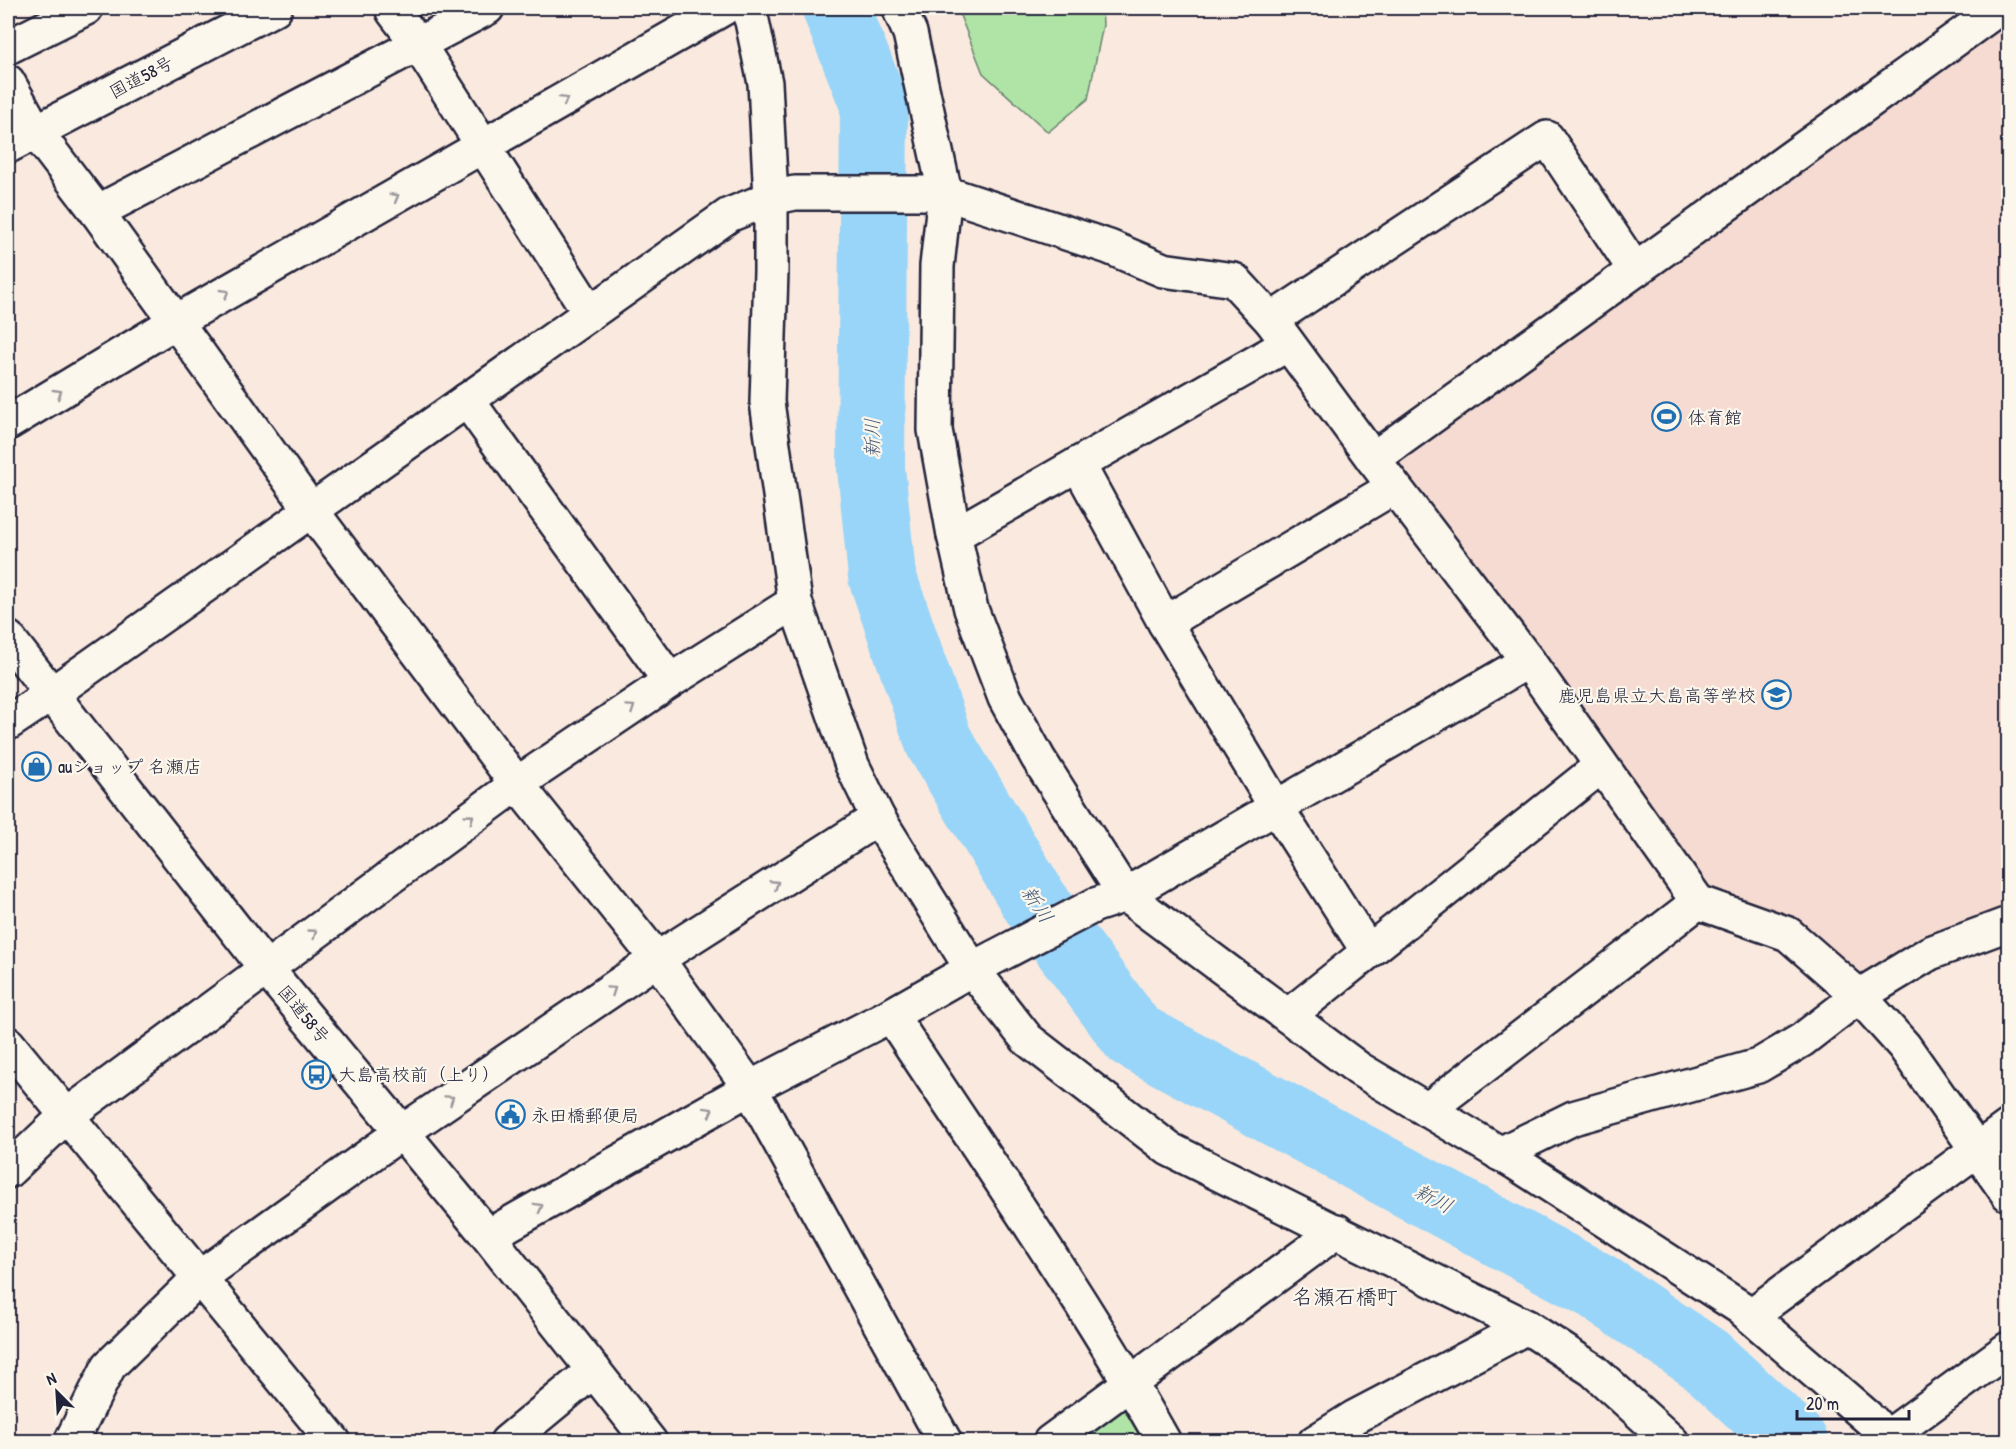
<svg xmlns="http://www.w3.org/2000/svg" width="2016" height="1449" font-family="'Patrick Hand','Klee One',sans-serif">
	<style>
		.built { fill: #f5dbd1 }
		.green { fill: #b0e4a6; stroke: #698370; stroke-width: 1.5 }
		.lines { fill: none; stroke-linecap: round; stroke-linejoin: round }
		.river { stroke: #98d5f9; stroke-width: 68 }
		.street-casing { stroke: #22223b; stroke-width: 38 }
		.highway-casing { stroke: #22223b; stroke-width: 38 }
		.street { stroke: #fbf7ec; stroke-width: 33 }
		.highway { stroke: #fbf7ec; stroke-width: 33 }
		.oneway { stroke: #99979c }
		.labels { text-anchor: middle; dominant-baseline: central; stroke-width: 4.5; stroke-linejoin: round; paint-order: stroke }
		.street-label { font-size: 18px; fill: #22223b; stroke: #fbf7ec }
		.poi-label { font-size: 18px; fill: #22223b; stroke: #fbf7ec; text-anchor: start }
		.water-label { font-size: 20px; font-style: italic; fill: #455874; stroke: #fbf7ec }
		.quarter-label { font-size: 21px; fill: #22223b; stroke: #fbf7ec }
	</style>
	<rect width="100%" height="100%" fill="#fae9de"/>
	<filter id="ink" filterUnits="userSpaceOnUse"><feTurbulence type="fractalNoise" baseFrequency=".0167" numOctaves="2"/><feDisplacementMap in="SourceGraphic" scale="12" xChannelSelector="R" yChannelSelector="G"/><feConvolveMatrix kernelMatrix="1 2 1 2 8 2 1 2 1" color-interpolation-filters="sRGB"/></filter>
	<g filter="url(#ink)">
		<!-- built -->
		<polygon class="built" points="2008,8 2008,924 1859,996 1788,934 1698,902 1373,459"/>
		<!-- green -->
		<g class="green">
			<polygon points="957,8 1102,8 1103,25 1088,99 1048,132 983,73"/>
			<polygon points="1133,1393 1159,1442 1067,1442"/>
		</g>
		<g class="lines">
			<!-- river -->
			<polyline class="river" points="836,8 874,104 871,468 882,576 939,742 1035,902 1133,1035 1597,1286 1706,1360 1794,1442"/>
			<defs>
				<g id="street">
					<polyline points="747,8 752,21 765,83 771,198 771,271 767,402 795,602 852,765 878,818 972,969 1027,1039 1169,1149 1527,1327 1593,1370 1672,1442"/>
					<polyline points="899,8 910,33 945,193 937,266 935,430 954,535 971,609 1005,698 1038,758 1125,895 1359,1069 1516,1163 1741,1308 1872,1421 1889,1442"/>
					<polyline points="393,11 418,44 590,313"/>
					<polyline points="8,47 86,8"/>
					<polyline points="8,82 36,132 97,212 311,510 517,784 657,959 750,1088 945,1442"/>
					<polyline points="97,212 487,8"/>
					<polyline points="1271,320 1547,138 1635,270"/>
					<polyline points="467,400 670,681"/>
					<polyline points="8,423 175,322 724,8"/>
					<polyline points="1373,459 1999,8"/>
					<polyline points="1078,464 1165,623 1276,807 1368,951"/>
					<polyline points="954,535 1288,344"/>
					<polyline points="1165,623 1394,487"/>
					<polyline points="8,723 50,695 729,215 771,198 795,193 945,193 1109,247 1163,270 1234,280 1271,320 1373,459 1528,661 1698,902 1788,934 1859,996 1904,1046 2008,1194"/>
					<path d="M891,1015C983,1156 1081,1294 1164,1442"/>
					<polyline points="1288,1016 1601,766"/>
					<polyline points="8,1044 334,1442"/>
					<polyline points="1427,1110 1698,902"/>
					<polyline points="1500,1154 1573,1118 1758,1066 1802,1040 1859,996 1930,953 2008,924"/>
					<polyline points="8,1171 66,1116 517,784 670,681 795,602"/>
					<polyline points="488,1236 750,1088 891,1015 972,969 1095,905 1125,895 1528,661"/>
					<polyline points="1750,1316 2008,1127"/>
					<polyline points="1886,1438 2008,1349"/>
					<polyline points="71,1442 109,1366 199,1278 402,1132 657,959 878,818"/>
					<polyline points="507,1442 594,1370"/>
					<polyline points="1050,1442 1337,1231"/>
					<polyline points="1315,1442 1355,1417 1527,1327"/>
				</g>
				<g id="highway">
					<polyline points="8,146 275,8"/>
					<polyline points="8,638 265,967 488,1236 650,1442"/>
				</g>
			</defs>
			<!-- street casing -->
			<use href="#street" class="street-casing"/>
			<!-- highway casing -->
			<use href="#highway" class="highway-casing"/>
			<!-- street -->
			<use href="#street" class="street"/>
			<!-- highway -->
			<use href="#highway" class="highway"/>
		</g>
		<!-- one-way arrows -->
		<defs><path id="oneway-chevron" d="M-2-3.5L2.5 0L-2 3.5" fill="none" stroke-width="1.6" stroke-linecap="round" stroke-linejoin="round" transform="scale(1.5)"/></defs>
		<g class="oneway">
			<use href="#oneway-chevron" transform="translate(564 100) rotate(-30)"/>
			<use href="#oneway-chevron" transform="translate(395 197) rotate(-30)"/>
			<use href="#oneway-chevron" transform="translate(225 293) rotate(-30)"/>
			<use href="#oneway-chevron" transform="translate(58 393) rotate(-31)"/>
			<use href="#oneway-chevron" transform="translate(631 708) rotate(-34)"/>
			<use href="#oneway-chevron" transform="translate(470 818) rotate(-36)"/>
			<use href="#oneway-chevron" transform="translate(775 884) rotate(-32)"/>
			<use href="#oneway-chevron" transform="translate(313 933) rotate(-36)"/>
			<use href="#oneway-chevron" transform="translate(612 990) rotate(-34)"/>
			<use href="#oneway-chevron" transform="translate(450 1099) rotate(-34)"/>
			<use href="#oneway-chevron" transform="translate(709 1111) rotate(-29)"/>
			<use href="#oneway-chevron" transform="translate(539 1207) rotate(-29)"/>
		</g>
	</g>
	<!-- icons -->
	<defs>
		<symbol id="stadium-ring" viewBox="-11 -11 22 22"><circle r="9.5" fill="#fbf7ec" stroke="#1f6fb2" stroke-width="1.5"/><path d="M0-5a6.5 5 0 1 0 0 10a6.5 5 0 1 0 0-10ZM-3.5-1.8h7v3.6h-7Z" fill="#1f6fb2"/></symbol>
		<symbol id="school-ring" viewBox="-11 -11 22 22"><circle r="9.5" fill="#fbf7ec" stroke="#1f6fb2" stroke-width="1.5"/><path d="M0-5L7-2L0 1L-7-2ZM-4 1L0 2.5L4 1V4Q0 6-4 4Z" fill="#1f6fb2"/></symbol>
		<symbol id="shop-ring" viewBox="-11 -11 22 22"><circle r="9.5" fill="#fbf7ec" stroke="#1f6fb2" stroke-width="1.5"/><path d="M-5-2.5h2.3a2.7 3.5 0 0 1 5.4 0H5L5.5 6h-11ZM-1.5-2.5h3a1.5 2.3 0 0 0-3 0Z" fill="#1f6fb2"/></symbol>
		<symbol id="bus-ring" viewBox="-11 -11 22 22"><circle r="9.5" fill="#fbf7ec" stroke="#1f6fb2" stroke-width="1.5"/><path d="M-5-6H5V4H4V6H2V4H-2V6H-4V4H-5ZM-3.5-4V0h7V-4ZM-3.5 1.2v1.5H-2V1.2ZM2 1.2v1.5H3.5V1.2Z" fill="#1f6fb2"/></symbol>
		<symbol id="civic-ring" viewBox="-11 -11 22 22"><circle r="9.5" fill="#fbf7ec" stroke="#1f6fb2" stroke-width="1.5"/><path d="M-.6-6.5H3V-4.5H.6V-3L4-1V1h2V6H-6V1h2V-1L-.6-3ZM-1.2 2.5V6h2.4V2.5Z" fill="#1f6fb2"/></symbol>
	</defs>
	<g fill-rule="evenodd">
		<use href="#stadium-ring" x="1650" y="400" width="33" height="33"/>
		<use href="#school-ring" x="1760" y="678" width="33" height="33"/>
		<use href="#shop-ring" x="20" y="750" width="33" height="33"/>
		<use href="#bus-ring" x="300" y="1058" width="33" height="33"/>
		<use href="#civic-ring" x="494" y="1098" width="33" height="33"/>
	</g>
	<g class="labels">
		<!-- street labels -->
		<g class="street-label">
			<text transform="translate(141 77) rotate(-28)">国道58号</text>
			<text transform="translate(304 1014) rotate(50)">国道58号</text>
		</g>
		<!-- poi labels -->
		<g class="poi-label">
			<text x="1688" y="417">体育館</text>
			<text x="1756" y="695" text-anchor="end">鹿児島県立大島高等学校</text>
			<text x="58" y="766">auショップ 名瀬店</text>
			<text x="338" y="1074">大島高校前（上り）</text>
			<text x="531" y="1115">永田橋郵便局</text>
		</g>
		<!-- water labels -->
		<g class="water-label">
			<text transform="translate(871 438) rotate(-90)">新川</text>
			<text transform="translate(1038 904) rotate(56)">新川</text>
			<text transform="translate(1434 1198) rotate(28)">新川</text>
		</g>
		<!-- quarter labels -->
		<g class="quarter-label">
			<text x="1345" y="1296">名瀬石橋町</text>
		</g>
	</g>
	<!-- margin -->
	<rect width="2016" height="1449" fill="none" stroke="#fbf7ec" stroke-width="30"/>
	<rect x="15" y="15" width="1986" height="1419" fill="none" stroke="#22223b" stroke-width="2" filter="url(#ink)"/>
	<!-- north arrow -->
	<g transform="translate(57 1392) rotate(336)" stroke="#fbf7ec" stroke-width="4.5" paint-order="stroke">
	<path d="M0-4.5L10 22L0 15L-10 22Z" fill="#22223b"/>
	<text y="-9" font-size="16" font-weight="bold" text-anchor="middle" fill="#22223b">N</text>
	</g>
	<!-- scale -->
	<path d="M1797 1410v9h112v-9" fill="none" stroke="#22223b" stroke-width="3"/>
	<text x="1806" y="1410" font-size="18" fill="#22223b" stroke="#fbf7ec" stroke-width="4.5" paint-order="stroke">20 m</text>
</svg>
